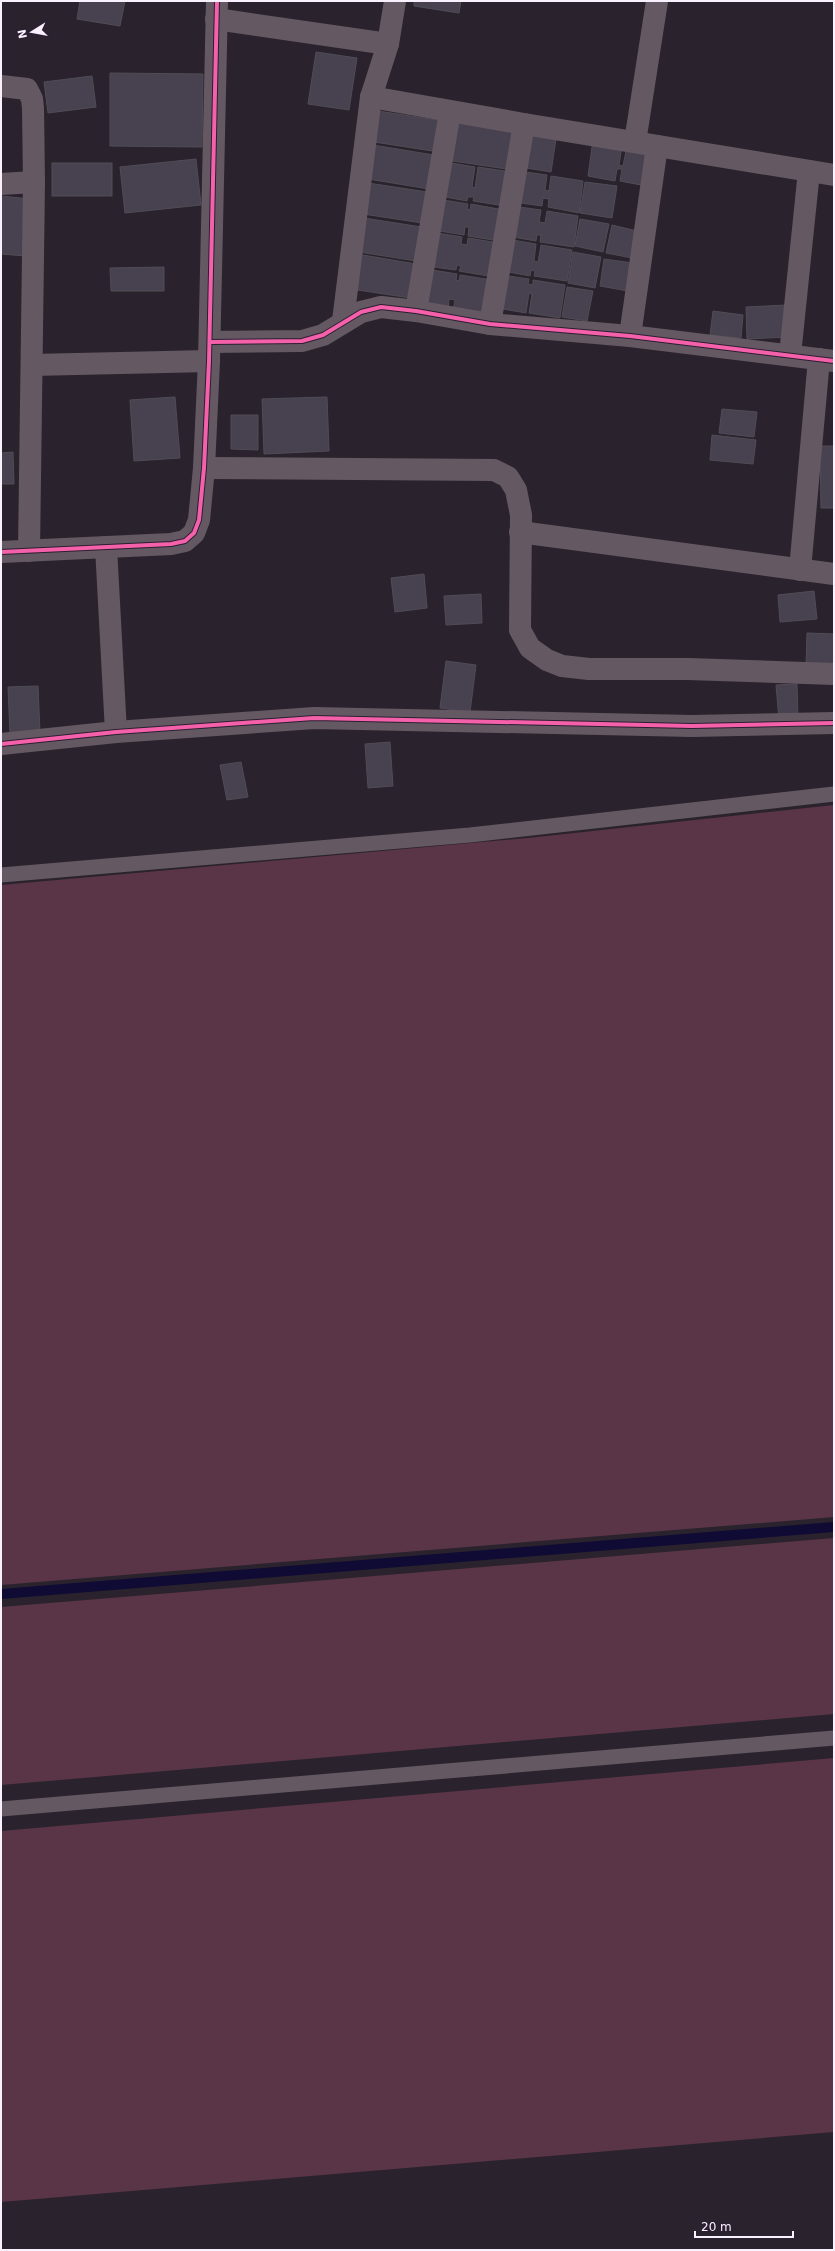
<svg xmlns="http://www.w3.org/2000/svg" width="835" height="2251" font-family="'DejaVu Sans',sans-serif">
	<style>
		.green { fill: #5a3547 }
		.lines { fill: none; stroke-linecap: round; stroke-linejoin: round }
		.stream { stroke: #0f0b34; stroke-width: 10 }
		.building { fill: #484250; stroke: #504c55 }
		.lane { stroke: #645963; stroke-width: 15 }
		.street { stroke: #645963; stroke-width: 22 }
		.cycleway-casing { stroke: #2b1f31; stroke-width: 6 }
		.cycleway { stroke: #f560ab; stroke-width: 4 }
	</style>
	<rect width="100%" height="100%" fill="#2a232d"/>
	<!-- green -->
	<g class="green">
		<polygon points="834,805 834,1517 1,1585 1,885 528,838"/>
		<polygon points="834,1538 834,1714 1,1785 1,1607"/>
		<polygon points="834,1758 834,2132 1,2202 1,1831"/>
	</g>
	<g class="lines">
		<!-- stream -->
		<polyline class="stream" points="1,1594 834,1527"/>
	</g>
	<!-- building -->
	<g class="building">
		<polygon points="80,1 125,1 120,26 77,19"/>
		<polygon points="414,1 461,1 459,13 414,6"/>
		<polygon points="316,52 357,58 349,110 308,104"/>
		<polygon points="110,73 203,74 202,147 110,146"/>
		<polygon points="92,76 96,107 48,113 44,82"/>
		<polygon points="378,111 443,121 439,152 374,142"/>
		<polygon points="452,122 518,132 513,170 446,160"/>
		<polygon points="526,134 556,139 551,172 520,167"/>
		<polygon points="593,140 622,145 619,165 623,166 627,146 652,150 646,186 620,181 622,169 617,169 615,181 588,176"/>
		<polygon points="373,145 440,156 435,190 368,179"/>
		<polygon points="196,159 201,205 125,213 120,167"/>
		<polygon points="446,162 475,167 472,187 475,188 478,167 511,172 505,206 473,201 474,197 468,197 467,201 440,196"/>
		<rect x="52" y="163" width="60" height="33"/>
		<polygon points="518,171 547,175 545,190 549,191 551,176 583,181 579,213 548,207 549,199 543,198 542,206 514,202"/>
		<polygon points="585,182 617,186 612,218 580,213"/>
		<polygon points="368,183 434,193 429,224 363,214"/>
		<polygon points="1,196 30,199 25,256 1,254"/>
		<polygon points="438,199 468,204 467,209 470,210 471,204 504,210 499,241 468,236 469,227 465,227 464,235 433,230"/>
		<polygon points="512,206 541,210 539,222 545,223 547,211 578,216 574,247 540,242 541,235 537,235 536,241 507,236"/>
		<polygon points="364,218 428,228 422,262 359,252"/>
		<polygon points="580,219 609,224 603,252 575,246"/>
		<polygon points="612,225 637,231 632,258 606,253"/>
		<polygon points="431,232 462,237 461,244 467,245 468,238 499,243 494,277 459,271 461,266 457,265 456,270 426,266"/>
		<polygon points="507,239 536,244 534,261 538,262 541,245 572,250 567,281 534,276 535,271 531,270 530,276 503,271"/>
		<polygon points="573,252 601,257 595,288 568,283"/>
		<polygon points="357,254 422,265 417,299 351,289"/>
		<polygon points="604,259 633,263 628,291 600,286"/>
		<polygon points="164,267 164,291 111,291 110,268"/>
		<polygon points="426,269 457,274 456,280 459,281 460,275 492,280 486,316 453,311 455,300 449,299 448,310 421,306"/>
		<polygon points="502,275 529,279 528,284 533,285 533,280 565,285 560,318 529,313 532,294 529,293 526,313 497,308"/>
		<polygon points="567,287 593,291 587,321 562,317"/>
		<polygon points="787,305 789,337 747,339 746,307"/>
		<polygon points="713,311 743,315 741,338 710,335"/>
		<polygon points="175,397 180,458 134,461 130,400"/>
		<polygon points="327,397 329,451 264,454 262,399"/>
		<polygon points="722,409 757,412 754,437 719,433"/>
		<polygon points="231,415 258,415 258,450 231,449"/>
		<polygon points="712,435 756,440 753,464 710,460"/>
		<polygon points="820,446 834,446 834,508 821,508"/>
		<polygon points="13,452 14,484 1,484 1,453"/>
		<polygon points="424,574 427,608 395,612 391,578"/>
		<polygon points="814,591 817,619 780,622 778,595"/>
		<polygon points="481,594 482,623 446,625 444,596"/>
		<polygon points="807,633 834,634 834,666 806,665"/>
		<polygon points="446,661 476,665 470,712 440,708"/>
		<polygon points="797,684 798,719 779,720 776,685"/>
		<polygon points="38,686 40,733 10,734 8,687"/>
		<polygon points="390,742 393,786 368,788 365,744"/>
		<polygon points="241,762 248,797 227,800 220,765"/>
	</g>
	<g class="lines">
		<!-- lane -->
		<g class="lane">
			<polyline points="1,875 470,835 834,794"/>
			<polyline points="1,1809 834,1738"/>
		</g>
		<!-- street -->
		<g class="street">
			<polyline points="216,19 388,44"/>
			<polyline points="1,86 27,89 32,99 33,108 34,182 29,551"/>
			<polyline points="371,97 524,124 834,175"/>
			<polyline points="635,142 657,1"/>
			<polyline points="1,184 34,182"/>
			<polyline points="416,311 450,112"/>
			<polyline points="343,321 371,97 388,44 395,1"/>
			<polyline points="490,324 524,124"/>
			<polyline points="630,336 657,146"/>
			<polyline points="210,342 302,341 323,335 361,312 381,307 416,311 490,324 630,336 834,361"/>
			<polyline points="790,355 809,171"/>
			<polyline points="32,365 209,361"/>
			<polyline points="204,468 494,470 508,477 516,490 521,515 520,630 530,648 547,660 562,666 589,669 688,669 834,674"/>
			<polyline points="520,532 834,574"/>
			<polyline points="106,547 116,732"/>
			<polyline points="1,552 171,544 185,541 194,533 199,520 204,468 209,361 217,1"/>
			<polyline points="800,570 819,359"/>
			<polyline points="1,744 116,732 314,718 692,726 834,723"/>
		</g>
		<defs>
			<g id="cycleway">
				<polyline points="210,342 302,341 323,335 361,312 381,307 416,311 490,324 630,336 834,361"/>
				<polyline points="1,552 171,544 185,541 194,533 199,520 204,468 209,361 217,1"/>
				<polyline points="1,744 116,732 314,718 692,726 834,723"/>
			</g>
		</defs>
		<!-- cycleway casing -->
		<use href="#cycleway" class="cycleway-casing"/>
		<!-- cycleway -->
		<use href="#cycleway" class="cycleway"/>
	</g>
	<!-- border -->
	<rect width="835" height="2251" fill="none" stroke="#f9f1fd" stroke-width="4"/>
	<!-- north arrow -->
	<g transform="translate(32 32) rotate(259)" stroke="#2b1f31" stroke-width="3" paint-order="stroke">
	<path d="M0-3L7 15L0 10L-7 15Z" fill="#f9f1fd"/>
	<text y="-6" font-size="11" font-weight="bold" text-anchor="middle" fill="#f9f1fd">N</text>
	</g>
	<!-- scale -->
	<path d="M695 2231v6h98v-6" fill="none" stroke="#f9f1fd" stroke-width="2"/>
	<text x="701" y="2231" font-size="12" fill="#f9f1fd" stroke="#2b1f31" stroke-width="3" paint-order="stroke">20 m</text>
</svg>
